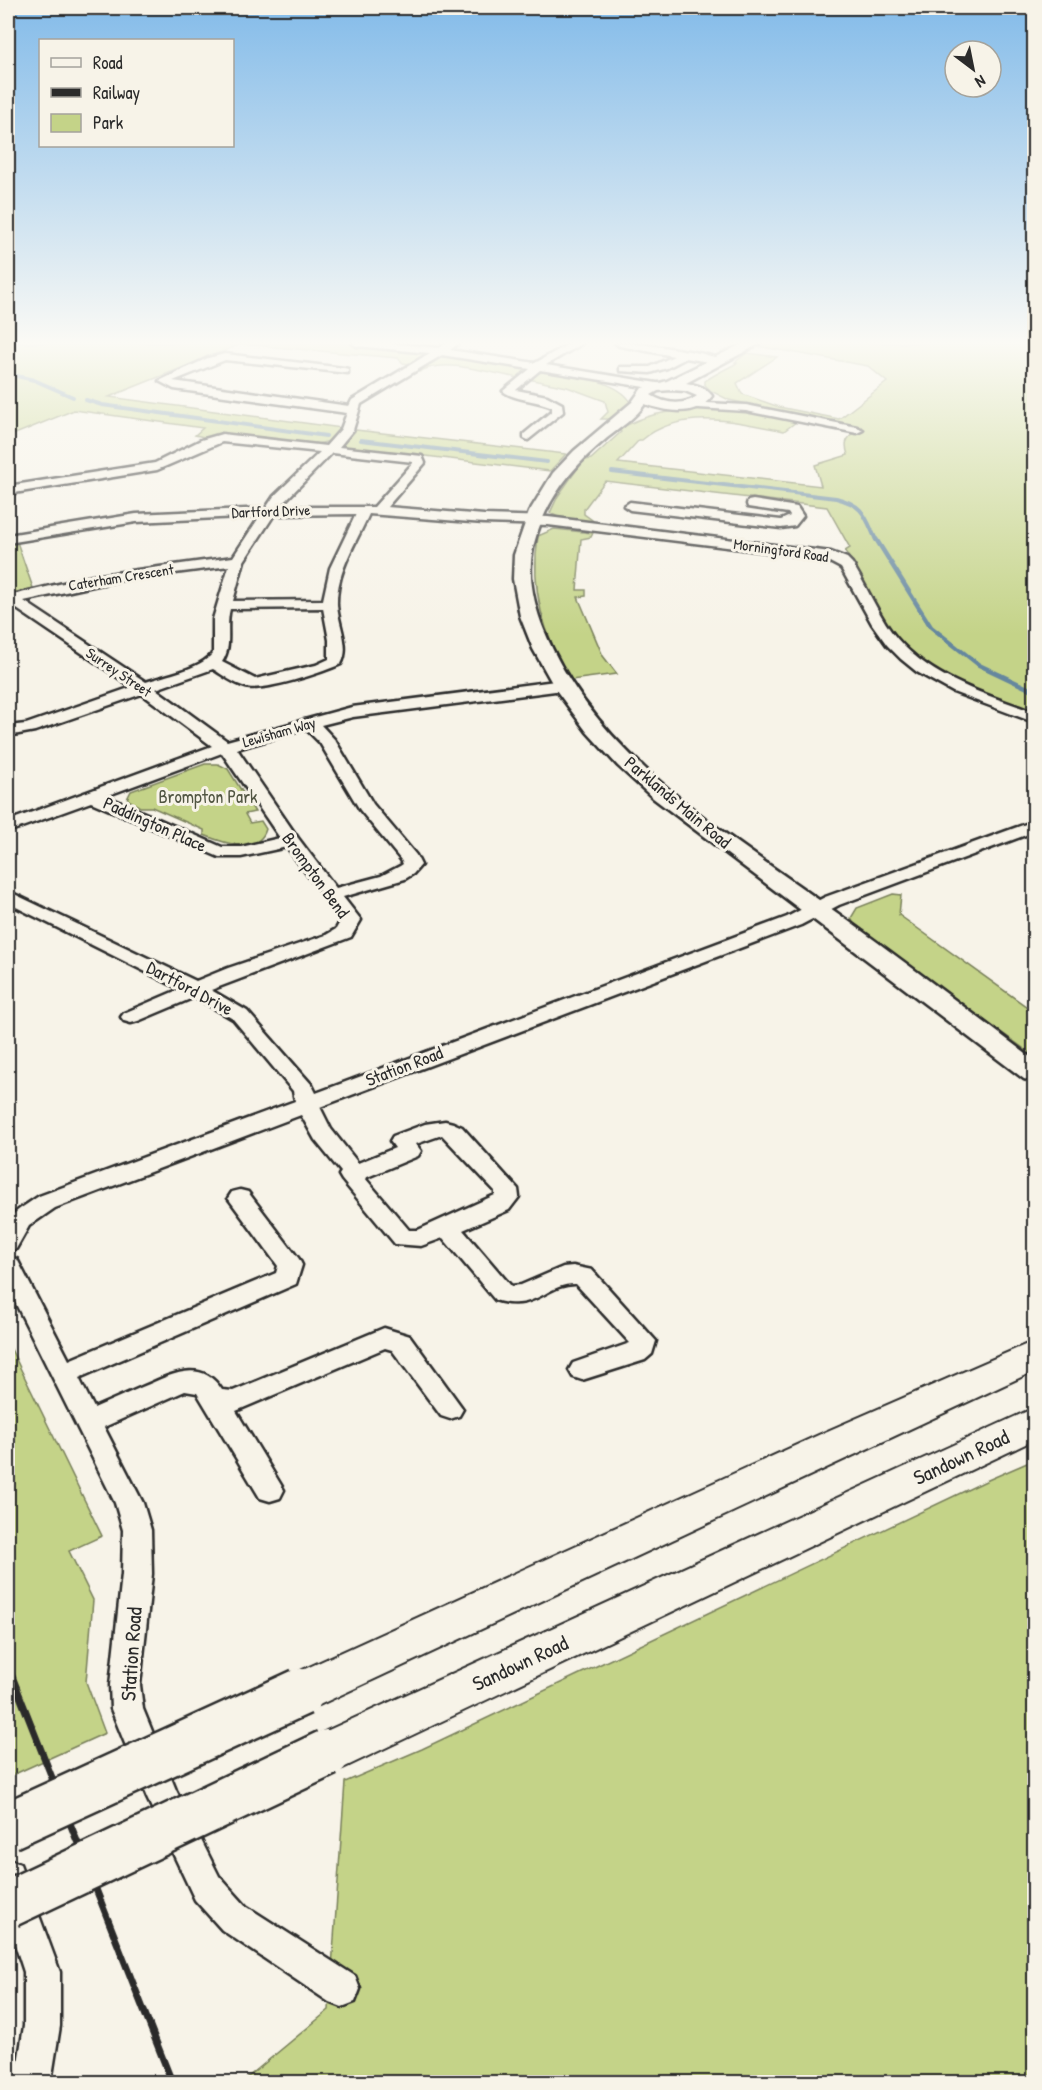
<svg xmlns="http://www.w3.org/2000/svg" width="1042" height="2090" font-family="'Patrick Hand',sans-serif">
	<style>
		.green { fill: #c4d388; stroke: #787f5a; stroke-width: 1.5 }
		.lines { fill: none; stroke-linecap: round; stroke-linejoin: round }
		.stream-far1 { stroke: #65879e; stroke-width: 4 }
		.stream { stroke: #65879e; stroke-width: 4.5 }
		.minor-casing { stroke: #2b2b2b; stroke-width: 5 }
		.tertiary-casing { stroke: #2b2b2b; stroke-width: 5 }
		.secondary-casing { stroke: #2b2b2b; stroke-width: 4 }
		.minor { fill: #f7f3e8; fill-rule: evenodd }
		.tertiary { fill: #f7f3e8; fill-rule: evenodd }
		.secondary { fill: #f7f3e8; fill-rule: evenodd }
		.rail { stroke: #2b2b2b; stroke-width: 7 }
		.secondary-bridge-casing { stroke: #2b2b2b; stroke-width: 51; stroke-linecap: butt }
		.secondary-bridge { stroke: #f7f3e8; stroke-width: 46 }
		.labels { text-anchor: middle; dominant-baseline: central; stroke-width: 6; stroke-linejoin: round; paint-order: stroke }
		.far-street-label { font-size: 15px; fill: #2b2b2b; stroke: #f7f3e8 }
		.park-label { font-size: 18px; fill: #515542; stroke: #f7f3e8 }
		.street-label { font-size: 18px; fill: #2b2b2b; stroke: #f7f3e8 }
		.near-street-label { font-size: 21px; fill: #2b2b2b; stroke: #f7f3e8 }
	</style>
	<rect width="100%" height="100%" fill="#f7f3e8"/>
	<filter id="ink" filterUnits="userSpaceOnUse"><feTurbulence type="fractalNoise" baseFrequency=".0167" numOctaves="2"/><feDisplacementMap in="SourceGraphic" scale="12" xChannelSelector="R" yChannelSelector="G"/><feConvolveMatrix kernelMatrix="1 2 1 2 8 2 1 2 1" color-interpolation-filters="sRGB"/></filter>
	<g filter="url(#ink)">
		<!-- green -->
		<g class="green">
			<path d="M8,343H442C431,347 421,343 412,349L425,354L410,364L403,363L398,358L241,344L109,397L342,428L330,441L313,445L243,436L204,437L195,435L203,428L74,410L8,437Z"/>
			<path d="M763,343H1034V712C989,697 933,681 900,643C881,620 861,578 845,551L850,548L827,507L605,481L584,509V514L595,522L558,517L550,513L558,496L580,465L585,460L591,459L621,432L619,430C655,406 710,407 752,412C764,414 775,420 789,419L796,422L784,431C740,422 680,407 642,440H639L618,463L821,486L815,465L848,455C843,440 848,438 859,428L729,400L711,391L705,385V381C715,374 728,368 737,363L735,362L747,353L777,357L737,383L742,394L779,407L839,419L887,382L868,366L758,346Z"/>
			<path d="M452,356L527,368L529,370L519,378C490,373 444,357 419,372L416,370L436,359Z"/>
			<path d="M545,372C567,373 621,381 631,403L609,419H601L608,412L605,401L567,387L528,379L536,373Z"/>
			<polygon points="356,430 566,454 550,471 342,446"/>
			<path d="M554,529L593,533L591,537L581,539L577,590H586V596L578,597L603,656L617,674L571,680C543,635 530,589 538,536Z"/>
			<polygon points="17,542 33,588 8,595 8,544"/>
			<path d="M205,764H218L228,769L255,812L245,814L250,823L261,821L266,829C258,856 221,842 204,835V830L152,807H140L127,799L131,791Z"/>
			<polygon points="893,894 901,895 899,915 1034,1012 1034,1056 856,928 851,918 857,908"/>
			<polygon points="8,1343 102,1536 69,1551 93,1600 86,1682 105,1733 8,1777"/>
			<polygon points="1034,1460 1034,2082 242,2082 329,2010 345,1782 422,1749 988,1480"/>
		</g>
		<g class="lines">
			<!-- stream-far1 -->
			<g class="stream-far1">
				<polyline points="8,374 34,380 73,397"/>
				<polyline points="86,400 102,405 326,436"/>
				<polyline points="361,440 547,462"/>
				<path d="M612,472L836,498C864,505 865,516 876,540"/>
			</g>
			<!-- stream -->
			<polyline class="stream" points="876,539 931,627 979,665 1034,691"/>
			<defs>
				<g id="minor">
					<path d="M352,343H386L439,348L447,343H459L450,350L535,363L571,343H583L546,365L663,384L668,387L663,390L540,370L516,390L547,396L562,404L563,412L528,440L524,438V434L552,411V407C538,400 513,400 503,391L530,369L442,355L361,404L353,430L339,447L422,456L425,463L387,507L484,515L548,517L831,552L847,558L852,563C866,585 876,610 891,631C925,677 984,694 1034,712V722L1028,720L953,692L917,672L901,659L887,645L872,624L841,568L824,559L548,525L484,523L369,514C356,543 336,572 337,605C338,624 351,647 341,664C324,672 263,692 246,687C234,684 223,675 213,669L156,689L227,741L352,707L563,680L571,685L563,690L353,717L321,725L335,740L373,804L416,855L421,865L413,874L405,879L343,897L361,920L351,937L211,990L247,1011L312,1085L316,1093L787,917L825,897L1034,821V832L839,905L801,925L320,1107L331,1129L358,1163L395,1148L390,1141L393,1136L425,1124L445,1121L453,1123L462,1127L518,1189L519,1197L509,1210L463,1230L511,1286L521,1285L563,1267L573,1266L592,1270L656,1341L652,1354L645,1360L582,1380L573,1377L569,1370L573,1363L630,1343L576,1284C546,1283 536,1313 495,1300L443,1238L421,1246L395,1244L342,1180L339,1175L341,1172L315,1140L301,1115L55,1208L29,1226L16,1249L8,1251C8,1212 7,1218 39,1196L295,1101L293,1091L233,1019L195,997L138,1021L131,1023L124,1021L121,1017L124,1013L180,989L8,903V891L196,981L228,968L326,935L336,929L341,920L287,847L241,857H219L91,802L8,832V821L212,746L142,694L35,731L8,736V726L26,724L132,687L11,605H8V596L93,576L233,557L260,516L136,522L8,543V535L136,514L266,508L274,496L320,452L222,442L157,470L8,494V486L155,463L201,440L222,434L326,446L341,429L347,413L174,389L159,381L208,358L225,354L344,368L348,369V373L225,360L173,381L349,406L352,400L430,353L357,346ZM332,453L413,462V463L374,507H279ZM356,514L330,568L323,600L233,601L244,561L274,515ZM229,566L213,619V653C199,670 166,675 146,682L24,601L121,580ZM323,608L329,640V659L316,665L255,679L222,662C233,646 225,627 230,609ZM306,729L320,743L360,810L401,860L403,864L400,866L381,876L336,888L298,838L237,749ZM222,753L280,838L241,847H222L106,796ZM442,1135L495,1191V1195L418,1230H409L365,1178L418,1156L421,1151L416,1144Z"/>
					<path d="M615,343C633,342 712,352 724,361L719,364L686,358L667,368L650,373L620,371V367H650L674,356L620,346Z"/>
					<polygon points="687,402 746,405 857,427 863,430 857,433 746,411 683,407 681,405"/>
					<polygon points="753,500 797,507 803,516 795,526 781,528 630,510 624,506 630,502 781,520 790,516 788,513 748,507 747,504 748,501"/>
					<path d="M240,1190L248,1192L299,1259L302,1265L296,1284L79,1378L94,1408C110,1401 126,1394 142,1387C171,1375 201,1357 222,1390L233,1391L384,1328L410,1336L463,1409L459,1416L450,1419L441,1416L392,1350L385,1348L236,1411L284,1490L280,1498L270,1501L260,1498L197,1393L185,1391L104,1427L143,1503L151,1530L152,1574L140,1685L143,1709L176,1790L219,1876L246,1906L355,1976L360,1989L355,2002L342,2007L329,2002L222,1930L195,1900L147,1798L111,1709L110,1685L122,1574L123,1530L115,1503L8,1288V1256L17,1259L69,1360L276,1273L278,1266L228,1198L232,1192Z"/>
					<polygon points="8,1859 20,1864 60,1972 60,2026 51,2082 15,2082 24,2026 24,1972 8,1923"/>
				</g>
				<path id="tertiary" d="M744,343H761L686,383C696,385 706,387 712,396C697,417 667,412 645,404C636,417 620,428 607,438C571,468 544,501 533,548C527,575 534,605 544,630C597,760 732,836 840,915C905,962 970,1011 1034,1060V1082L1024,1079L653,798L618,766L587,732L556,690L533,649L520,616L513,579L514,555L529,512L553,473L574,451L632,402L642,388L667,381ZM671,390L685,391L697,396C684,406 665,404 651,395L658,391Z"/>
				<g id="secondary">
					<polygon points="1034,1341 1034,1371 317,1706 301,1712 285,1706 279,1692 285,1678 825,1432"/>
					<polygon points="1034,1408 1034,1440 343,1768 327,1774 311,1768 304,1753 311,1738"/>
				</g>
			</defs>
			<!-- minor casing -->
			<use href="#minor" class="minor-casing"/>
			<!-- tertiary casing -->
			<use href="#tertiary" class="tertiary-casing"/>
			<!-- secondary casing -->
			<use href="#secondary" class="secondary-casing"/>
			<!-- minor -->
			<use href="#minor" class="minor"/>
			<!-- tertiary -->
			<use href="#tertiary" class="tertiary"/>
			<!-- secondary -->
			<use href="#secondary" class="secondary"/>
			<!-- rail -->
			<polyline class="rail" points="8,1666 172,2082"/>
			<defs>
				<g id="secondary-bridge">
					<polyline points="8,1826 301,1692"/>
					<polyline points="8,1904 327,1753"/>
				</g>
			</defs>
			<!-- secondary-bridge casing -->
			<use href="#secondary-bridge" class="secondary-bridge-casing"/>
			<!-- secondary-bridge -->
			<use href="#secondary-bridge" class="secondary-bridge"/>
		</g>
	</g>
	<!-- sky -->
	<linearGradient id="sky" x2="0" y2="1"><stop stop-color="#83bbe9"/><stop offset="0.54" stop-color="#fbfaf5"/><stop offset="1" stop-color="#fbfaf5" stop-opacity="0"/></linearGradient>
	<rect width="1042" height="635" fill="url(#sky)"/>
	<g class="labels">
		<!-- far-street labels -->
		<g class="far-street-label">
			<text transform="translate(271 511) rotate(-2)">Dartford Drive</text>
			<text transform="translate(781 550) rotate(8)">Morningford Road</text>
			<text transform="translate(121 577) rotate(-9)">Caterham Crescent</text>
			<text transform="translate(119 672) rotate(34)">Surrey Street</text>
			<text transform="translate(279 732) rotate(-16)">Lewisham Way</text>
		</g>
		<!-- park labels -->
		<g class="park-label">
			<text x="208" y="796">Brompton Park</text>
		</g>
		<!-- street labels -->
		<g class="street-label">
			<text transform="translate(678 802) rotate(40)">Parklands Main Road</text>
			<text transform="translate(155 824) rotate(24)">Paddington Place</text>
			<text transform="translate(316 875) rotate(54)">Brompton Bend</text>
			<text transform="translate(190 988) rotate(28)">Dartford Drive</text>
			<text transform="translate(404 1066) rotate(-21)">Station Road</text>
		</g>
		<!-- near-street labels -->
		<g class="near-street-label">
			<text transform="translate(961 1457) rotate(-25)">Sandown Road</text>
			<text transform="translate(131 1654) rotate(-86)">Station Road</text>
			<text transform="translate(520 1663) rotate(-25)">Sandown Road</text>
		</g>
	</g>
	<!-- margin -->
	<rect width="1042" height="2090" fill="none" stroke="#f7f3e8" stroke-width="30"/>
	<rect x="15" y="15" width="1012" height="2060" fill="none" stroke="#2b2b2b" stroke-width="2" filter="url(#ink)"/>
	<!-- legend -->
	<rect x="39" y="39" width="195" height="108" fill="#f7f3e8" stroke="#a5a39c" stroke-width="1.5"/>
	<rect x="51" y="58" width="30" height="9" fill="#f7f3e8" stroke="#a5a39c" stroke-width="1.5"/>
	<text x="93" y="69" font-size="18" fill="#2b2b2b">Road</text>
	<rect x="51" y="88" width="30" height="9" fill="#2b2b2b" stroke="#a5a39c" stroke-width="1.5"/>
	<text x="93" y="99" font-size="18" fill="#2b2b2b">Railway</text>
	<rect x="51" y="114" width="30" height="18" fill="#c4d388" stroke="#a5a39c" stroke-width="1.5"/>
	<text x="93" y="129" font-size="18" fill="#2b2b2b">Park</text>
	<!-- north arrow -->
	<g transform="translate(973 69) rotate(148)"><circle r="28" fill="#f7f3e8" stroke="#a5a39c" stroke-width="1.5"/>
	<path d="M0-4.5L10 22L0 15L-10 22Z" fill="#2b2b2b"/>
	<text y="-9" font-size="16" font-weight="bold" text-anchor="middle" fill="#2b2b2b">N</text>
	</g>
</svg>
